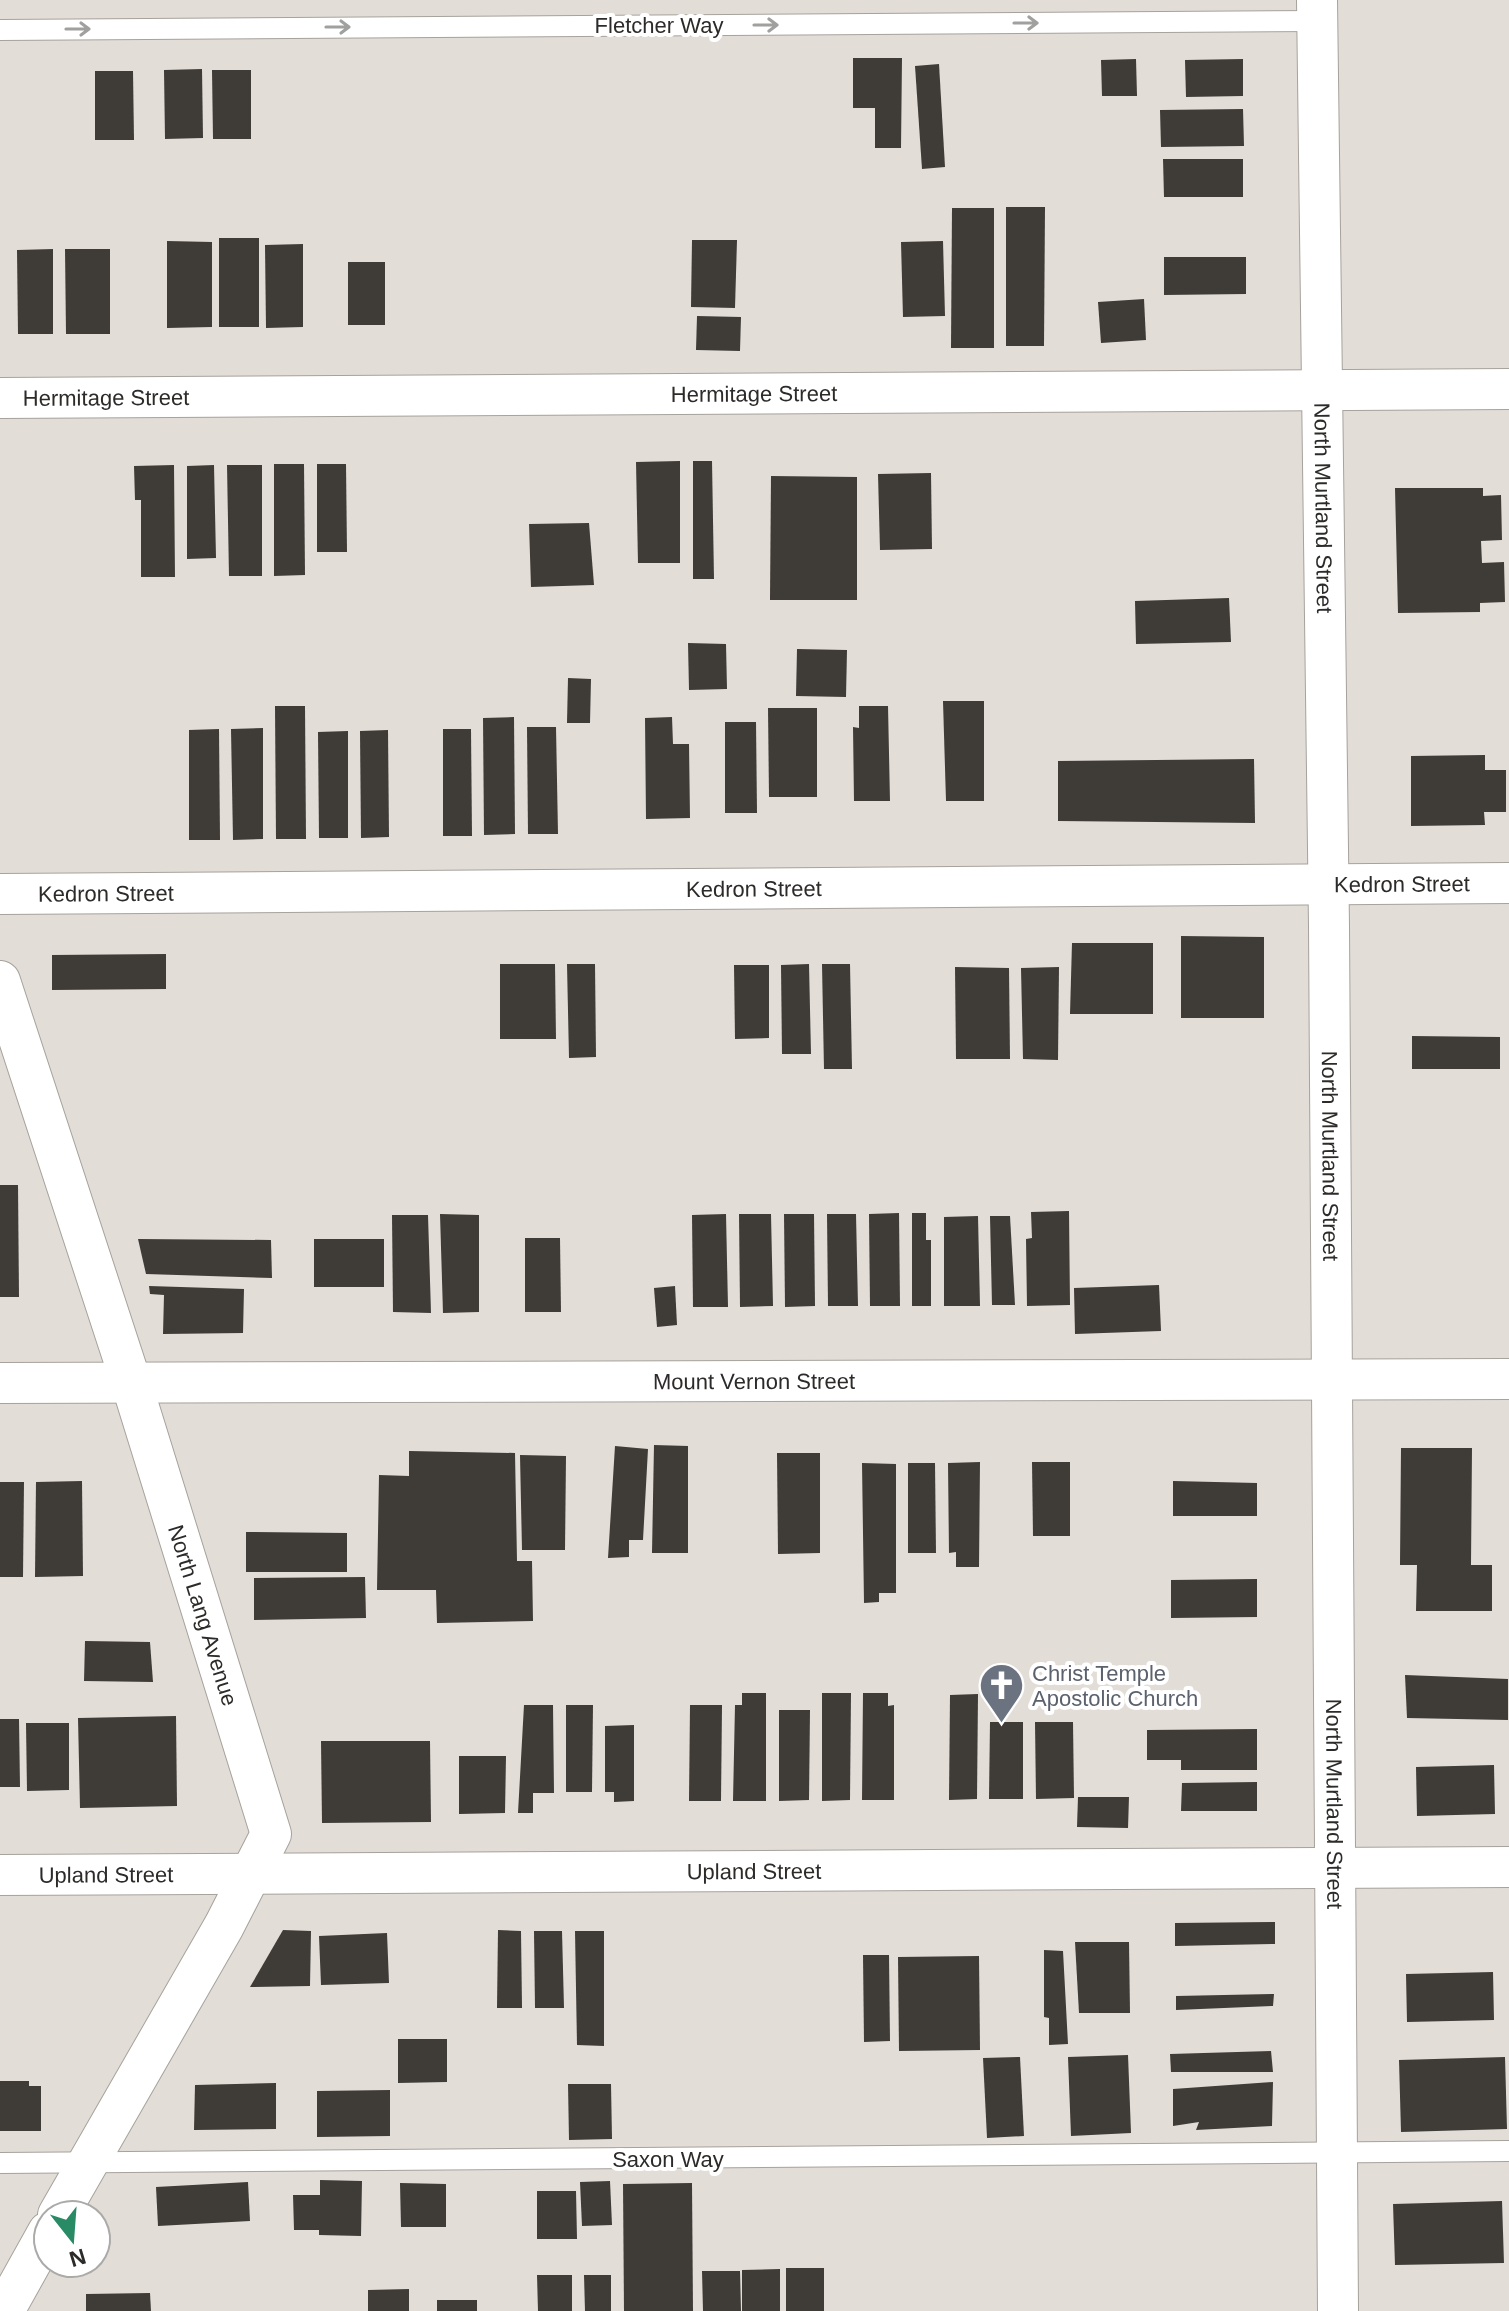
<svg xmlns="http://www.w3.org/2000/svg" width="1509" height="2311" font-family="Helvetica,sans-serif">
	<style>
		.building { fill: #3f3b36 }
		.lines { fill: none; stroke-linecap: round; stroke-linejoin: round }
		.service-casing { stroke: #a6a29c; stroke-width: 22 }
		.minor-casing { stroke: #a6a29c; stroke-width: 42 }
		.service { stroke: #fff; stroke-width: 20 }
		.minor { stroke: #fff; stroke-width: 40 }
		.oneway { stroke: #a0a09f }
		.labels { text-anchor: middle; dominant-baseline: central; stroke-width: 8; stroke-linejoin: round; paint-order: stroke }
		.street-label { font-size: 22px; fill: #2d2b29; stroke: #fff }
		.worship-label { font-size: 22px; fill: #5b616d; stroke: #fff; text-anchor: start }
	</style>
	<rect width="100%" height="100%" fill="#e2ddd7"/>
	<!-- building -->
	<g class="building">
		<polygon points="853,58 902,58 901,148 875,148 875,108 853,108"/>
		<polygon points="1136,59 1137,96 1102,96 1101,60"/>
		<polygon points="1243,59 1243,96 1186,97 1185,60"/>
		<polygon points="939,64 945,167 922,169 915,66"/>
		<polygon points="202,69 203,138 165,139 164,70"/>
		<polygon points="212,70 251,70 251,139 213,139"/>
		<polygon points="95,71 133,71 134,140 95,140"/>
		<polygon points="1243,109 1244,146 1161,147 1160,110"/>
		<polygon points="1163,159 1243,159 1243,197 1164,197"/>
		<polygon points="1006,207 1045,207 1044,346 1006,346"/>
		<polygon points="952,208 994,208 994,348 951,348"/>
		<rect x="219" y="238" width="40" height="89"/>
		<polygon points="692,240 737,240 735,308 691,307"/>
		<polygon points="167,241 212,242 212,327 167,328"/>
		<polygon points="943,241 945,316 903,317 901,242"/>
		<polygon points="303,244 303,327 266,328 265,245"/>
		<polygon points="53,249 53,334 18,334 17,250"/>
		<polygon points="65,249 110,249 110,334 66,334"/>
		<polygon points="1164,257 1246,257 1246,294 1164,295"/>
		<rect x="348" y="262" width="37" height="63"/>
		<polygon points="1144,299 1146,340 1101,343 1098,302"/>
		<polygon points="697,316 741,317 740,351 696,350"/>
		<polygon points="680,461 680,563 638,563 636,462"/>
		<polygon points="693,461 712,461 714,579 693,579"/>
		<polygon points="274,464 304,464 305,575 274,576"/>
		<polygon points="317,464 346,464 347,552 317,552"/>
		<polygon points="174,465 175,577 141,577 141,500 135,500 134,466"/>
		<polygon points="214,465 216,558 187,559 187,466"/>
		<polygon points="227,465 262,465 262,576 229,576"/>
		<polygon points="931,473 932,549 880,550 878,474"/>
		<polygon points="771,476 857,477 857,600 770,600"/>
		<polygon points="1395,488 1483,488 1483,496 1501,495 1502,540 1481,541 1482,563 1504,562 1505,602 1480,603 1480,612 1398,613"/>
		<polygon points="589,523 594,585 531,587 529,524"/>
		<polygon points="1229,598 1231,642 1136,644 1135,601"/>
		<polygon points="688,643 726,644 727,689 689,690"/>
		<polygon points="797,649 847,650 846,697 796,696"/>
		<polygon points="568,678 591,679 590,723 567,723"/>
		<polygon points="943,701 984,701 984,801 946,801"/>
		<polygon points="275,706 305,706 306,839 276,839"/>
		<polygon points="859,706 888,706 890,801 854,801 853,727 859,728"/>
		<polygon points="768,708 817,708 817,797 769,797"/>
		<polygon points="514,717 515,834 484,835 483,718"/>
		<polygon points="672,717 673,744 689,744 690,818 646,819 645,718"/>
		<polygon points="725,722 756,722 757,813 725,813"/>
		<polygon points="527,727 556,727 558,834 528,834"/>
		<polygon points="263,728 263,839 233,840 231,729"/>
		<polygon points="219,729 220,840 189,840 189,730"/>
		<polygon points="443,729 471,729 472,836 443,836"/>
		<polygon points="388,730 389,837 361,838 360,731"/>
		<polygon points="348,731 348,838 319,838 318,732"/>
		<polygon points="1485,755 1485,770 1506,770 1506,812 1484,812 1485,825 1411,826 1411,756"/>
		<polygon points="1254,759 1255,823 1058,821 1058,761"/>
		<polygon points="1181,936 1264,937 1264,1018 1181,1018"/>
		<polygon points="1072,943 1153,943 1153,1014 1070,1014"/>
		<polygon points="166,954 166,989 52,990 52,955"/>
		<polygon points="500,964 555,964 556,1039 500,1039"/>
		<polygon points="567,964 595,964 596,1057 569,1058"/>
		<polygon points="809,964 811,1054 782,1054 781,965"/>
		<polygon points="822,964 850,964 852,1069 824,1069"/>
		<polygon points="734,965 769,965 769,1038 735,1039"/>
		<polygon points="955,967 1009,968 1010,1059 956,1059"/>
		<polygon points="1059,967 1058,1060 1023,1059 1021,968"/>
		<polygon points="1412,1036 1500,1037 1500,1069 1412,1069"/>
		<polygon points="0,1185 18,1185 19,1297 0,1297"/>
		<polygon points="1069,1211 1070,1305 1027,1306 1026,1239 1032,1238 1031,1212"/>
		<polygon points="899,1213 900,1306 870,1306 869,1214"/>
		<polygon points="912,1213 926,1213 926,1240 931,1240 931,1306 912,1306"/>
		<polygon points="440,1214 479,1215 479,1312 443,1313"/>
		<polygon points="726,1214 728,1307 693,1307 692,1215"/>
		<polygon points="739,1214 771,1214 773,1306 740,1307"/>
		<polygon points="784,1214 814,1214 815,1306 785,1307"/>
		<polygon points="827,1214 856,1214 858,1306 828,1306"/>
		<polygon points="392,1215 428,1215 431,1313 393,1312"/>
		<polygon points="978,1216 980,1306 944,1306 944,1217"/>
		<polygon points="990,1216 1010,1216 1015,1305 992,1305"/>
		<polygon points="525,1238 560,1238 561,1312 525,1312"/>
		<polygon points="138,1239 271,1240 272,1278 146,1274"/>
		<rect x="314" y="1239" width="70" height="48"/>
		<polygon points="1159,1285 1161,1331 1075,1334 1074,1288"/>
		<polygon points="149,1286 244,1289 243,1333 163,1334 164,1295 150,1294"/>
		<polygon points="675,1286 677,1325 657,1327 654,1288"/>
		<polygon points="654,1445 688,1446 688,1553 652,1553"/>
		<polygon points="615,1446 648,1449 643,1540 629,1540 629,1557 608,1558"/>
		<polygon points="1401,1448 1472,1448 1471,1565 1492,1565 1492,1611 1416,1611 1417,1565 1400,1565"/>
		<polygon points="409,1451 515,1453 517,1561 532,1561 533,1621 437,1623 436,1590 377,1590 379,1475 409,1476"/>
		<polygon points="777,1453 820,1453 820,1553 778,1554"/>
		<polygon points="520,1455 566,1456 565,1550 522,1550"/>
		<polygon points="980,1462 979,1567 956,1567 956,1552 949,1553 948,1463"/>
		<polygon points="1032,1462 1070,1462 1070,1536 1033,1536"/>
		<polygon points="862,1463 896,1464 896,1593 879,1593 879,1602 864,1603"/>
		<polygon points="908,1463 935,1463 936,1553 908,1553"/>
		<polygon points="82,1481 83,1576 35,1577 36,1482"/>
		<polygon points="1173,1481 1257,1483 1257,1516 1173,1516"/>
		<polygon points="0,1482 24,1482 23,1577 0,1577"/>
		<polygon points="246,1532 347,1533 347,1572 246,1572"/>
		<polygon points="365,1577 366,1618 254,1620 254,1578"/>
		<polygon points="1257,1579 1257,1617 1171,1618 1171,1580"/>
		<polygon points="85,1641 150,1642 153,1682 84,1681"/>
		<polygon points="1405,1675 1508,1679 1508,1720 1407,1718"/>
		<polygon points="742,1693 766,1693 766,1801 733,1801 735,1705 742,1705"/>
		<polygon points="822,1693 851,1693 850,1800 822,1801"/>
		<polygon points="863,1693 888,1693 888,1706 894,1705 894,1800 862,1800"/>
		<polygon points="978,1694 977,1799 949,1800 950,1695"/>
		<polygon points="524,1705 553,1705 554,1793 533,1793 533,1813 518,1813"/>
		<polygon points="566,1705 593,1705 592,1792 566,1792"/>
		<polygon points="690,1705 722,1705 721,1801 689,1801"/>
		<polygon points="779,1710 810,1710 809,1800 779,1801"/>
		<polygon points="176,1716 177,1806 80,1808 78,1718"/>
		<polygon points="0,1719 19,1719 20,1787 0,1787"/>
		<polygon points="990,1722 1023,1722 1023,1799 989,1799"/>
		<polygon points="1035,1722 1073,1722 1074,1798 1036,1799"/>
		<polygon points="26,1723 69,1723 69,1790 27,1791"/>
		<polygon points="634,1725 634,1801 614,1802 614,1792 605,1792 605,1726"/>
		<polygon points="1257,1729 1257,1770 1181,1770 1181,1760 1147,1760 1147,1730"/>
		<polygon points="321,1741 430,1741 431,1822 322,1823"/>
		<polygon points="459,1756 506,1756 505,1813 459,1814"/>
		<polygon points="1494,1765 1495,1814 1417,1816 1416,1767"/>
		<polygon points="1257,1782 1257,1811 1181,1811 1182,1783"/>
		<polygon points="1078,1797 1129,1797 1128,1828 1077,1827"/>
		<polygon points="1275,1922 1275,1944 1175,1946 1175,1923"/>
		<polygon points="283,1930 311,1931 310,1986 250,1987"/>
		<polygon points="498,1930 521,1931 522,2008 497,2008"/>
		<polygon points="534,1931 562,1931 564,2008 535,2008"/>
		<polygon points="575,1931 604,1931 604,2046 577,2045"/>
		<polygon points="387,1933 389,1983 321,1985 319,1936"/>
		<polygon points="1075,1942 1129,1942 1130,2013 1079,2013"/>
		<polygon points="1044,1950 1063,1951 1068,2044 1049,2045 1049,2018 1044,2017"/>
		<polygon points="863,1955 889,1955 890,2041 864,2042"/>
		<polygon points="979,1956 980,2050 899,2051 898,1957"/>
		<polygon points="1493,1972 1494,2020 1407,2022 1406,1974"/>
		<polygon points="1274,1994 1273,2006 1176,2010 1176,1996"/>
		<polygon points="398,2039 447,2039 447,2082 398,2083"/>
		<polygon points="1271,2051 1273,2072 1171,2072 1170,2054"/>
		<polygon points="1128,2055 1131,2133 1071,2136 1068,2057"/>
		<polygon points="1020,2057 1024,2136 987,2138 983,2058"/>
		<polygon points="1505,2057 1507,2129 1401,2132 1399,2060"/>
		<polygon points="0,2081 29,2081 29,2086 41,2086 41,2131 0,2131"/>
		<polygon points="1273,2082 1272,2126 1196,2130 1199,2122 1173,2126 1173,2089"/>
		<polygon points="276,2083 276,2129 194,2130 195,2085"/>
		<polygon points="568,2084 611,2084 612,2139 569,2140"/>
		<polygon points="390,2090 390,2136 317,2137 317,2091"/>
		<polygon points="320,2180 362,2181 361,2236 319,2235 319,2230 294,2230 293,2195 320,2195"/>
		<polygon points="610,2181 612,2225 582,2226 580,2182"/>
		<polygon points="248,2182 250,2221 158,2226 156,2187"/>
		<polygon points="400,2183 446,2184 446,2227 401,2227"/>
		<polygon points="692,2183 693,2311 624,2311 623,2184"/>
		<polygon points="537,2191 576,2191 577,2239 537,2239"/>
		<polygon points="1502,2201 1504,2263 1395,2265 1393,2204"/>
		<rect x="786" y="2268" width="38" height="43"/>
		<polygon points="780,2269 780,2311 742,2311 742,2270"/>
		<polygon points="702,2271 740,2271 741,2311 703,2311"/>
		<polygon points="537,2275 572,2275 572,2311 538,2311"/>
		<polygon points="584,2275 611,2275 611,2311 585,2311"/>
		<polygon points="409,2289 409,2311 368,2311 368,2290"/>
		<polygon points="150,2293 151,2311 86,2311 86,2294"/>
		<rect x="437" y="2300" width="40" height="11"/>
	</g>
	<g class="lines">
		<defs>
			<g id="service">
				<polyline points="0,30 1318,21"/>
				<polyline points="0,2163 1509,2151"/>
			</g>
			<g id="minor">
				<path id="s1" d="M1317,0L1329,926L1338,2311"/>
				<path id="s2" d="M0,398L1509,389"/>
				<path id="s3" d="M0,894L1509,883"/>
				<path id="s4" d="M0,981L131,1382L271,1834L224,1926L58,2215"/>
				<path id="s5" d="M0,1383L1509,1379"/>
				<path id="s6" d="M0,1875L1509,1867"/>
				<polyline points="4,2311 48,2232"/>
			</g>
		</defs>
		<!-- service casing -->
		<use href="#service" class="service-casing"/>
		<!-- minor casing -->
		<use href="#minor" class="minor-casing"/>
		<!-- service -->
		<use href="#service" class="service"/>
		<!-- minor -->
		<use href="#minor" class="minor"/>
	</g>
	<!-- one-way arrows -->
	<defs><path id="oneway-shaft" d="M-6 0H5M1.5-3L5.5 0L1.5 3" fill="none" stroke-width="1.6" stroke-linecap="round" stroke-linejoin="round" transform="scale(2)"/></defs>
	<g class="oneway">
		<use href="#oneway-shaft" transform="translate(1026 23)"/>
		<use href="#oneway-shaft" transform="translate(766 25)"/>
		<use href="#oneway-shaft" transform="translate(338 27)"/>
		<use href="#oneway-shaft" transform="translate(78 29)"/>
	</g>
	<!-- icons -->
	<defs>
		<symbol id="church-pin" viewBox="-11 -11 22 30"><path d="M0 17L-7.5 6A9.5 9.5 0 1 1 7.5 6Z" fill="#6b7280" stroke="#fff"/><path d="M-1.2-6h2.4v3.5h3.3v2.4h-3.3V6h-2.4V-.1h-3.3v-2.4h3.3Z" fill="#fff"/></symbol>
	</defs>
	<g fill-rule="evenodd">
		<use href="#church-pin" x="976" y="1660" width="51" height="69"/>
	</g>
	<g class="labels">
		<!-- street labels -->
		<g class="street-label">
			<text x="659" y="25">Fletcher Way</text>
			<text stroke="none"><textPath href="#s2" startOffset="754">Hermitage Street</textPath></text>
			<text stroke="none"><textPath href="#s2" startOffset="106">Hermitage Street</textPath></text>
			<text stroke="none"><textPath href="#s1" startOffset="508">North Murtland Street</textPath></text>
			<text stroke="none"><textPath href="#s3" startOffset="1402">Kedron Street</textPath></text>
			<text stroke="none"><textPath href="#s3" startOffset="754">Kedron Street</textPath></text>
			<text stroke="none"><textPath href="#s3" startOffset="106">Kedron Street</textPath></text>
			<text stroke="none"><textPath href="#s1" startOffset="1156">North Murtland Street</textPath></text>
			<text stroke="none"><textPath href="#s5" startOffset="754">Mount Vernon Street</textPath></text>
			<text stroke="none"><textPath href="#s4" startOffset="666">North Lang Avenue</textPath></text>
			<text stroke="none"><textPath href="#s1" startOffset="1804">North Murtland Street</textPath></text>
			<text stroke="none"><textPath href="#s6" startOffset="754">Upland Street</textPath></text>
			<text stroke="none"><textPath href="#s6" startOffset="106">Upland Street</textPath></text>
			<text x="668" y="2159">Saxon Way</text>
		</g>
		<!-- worship labels -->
		<g class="worship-label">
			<text x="1032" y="1673">Christ Temple<tspan x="1032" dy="25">Apostolic Church</tspan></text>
		</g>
	</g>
	<!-- north arrow -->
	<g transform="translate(72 2239) rotate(163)"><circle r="38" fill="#ffffff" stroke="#abaaa9" stroke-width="2"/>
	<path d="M0-6L14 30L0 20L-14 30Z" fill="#288b66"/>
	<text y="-12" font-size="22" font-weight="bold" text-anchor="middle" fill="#2d2b29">N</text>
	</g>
</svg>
